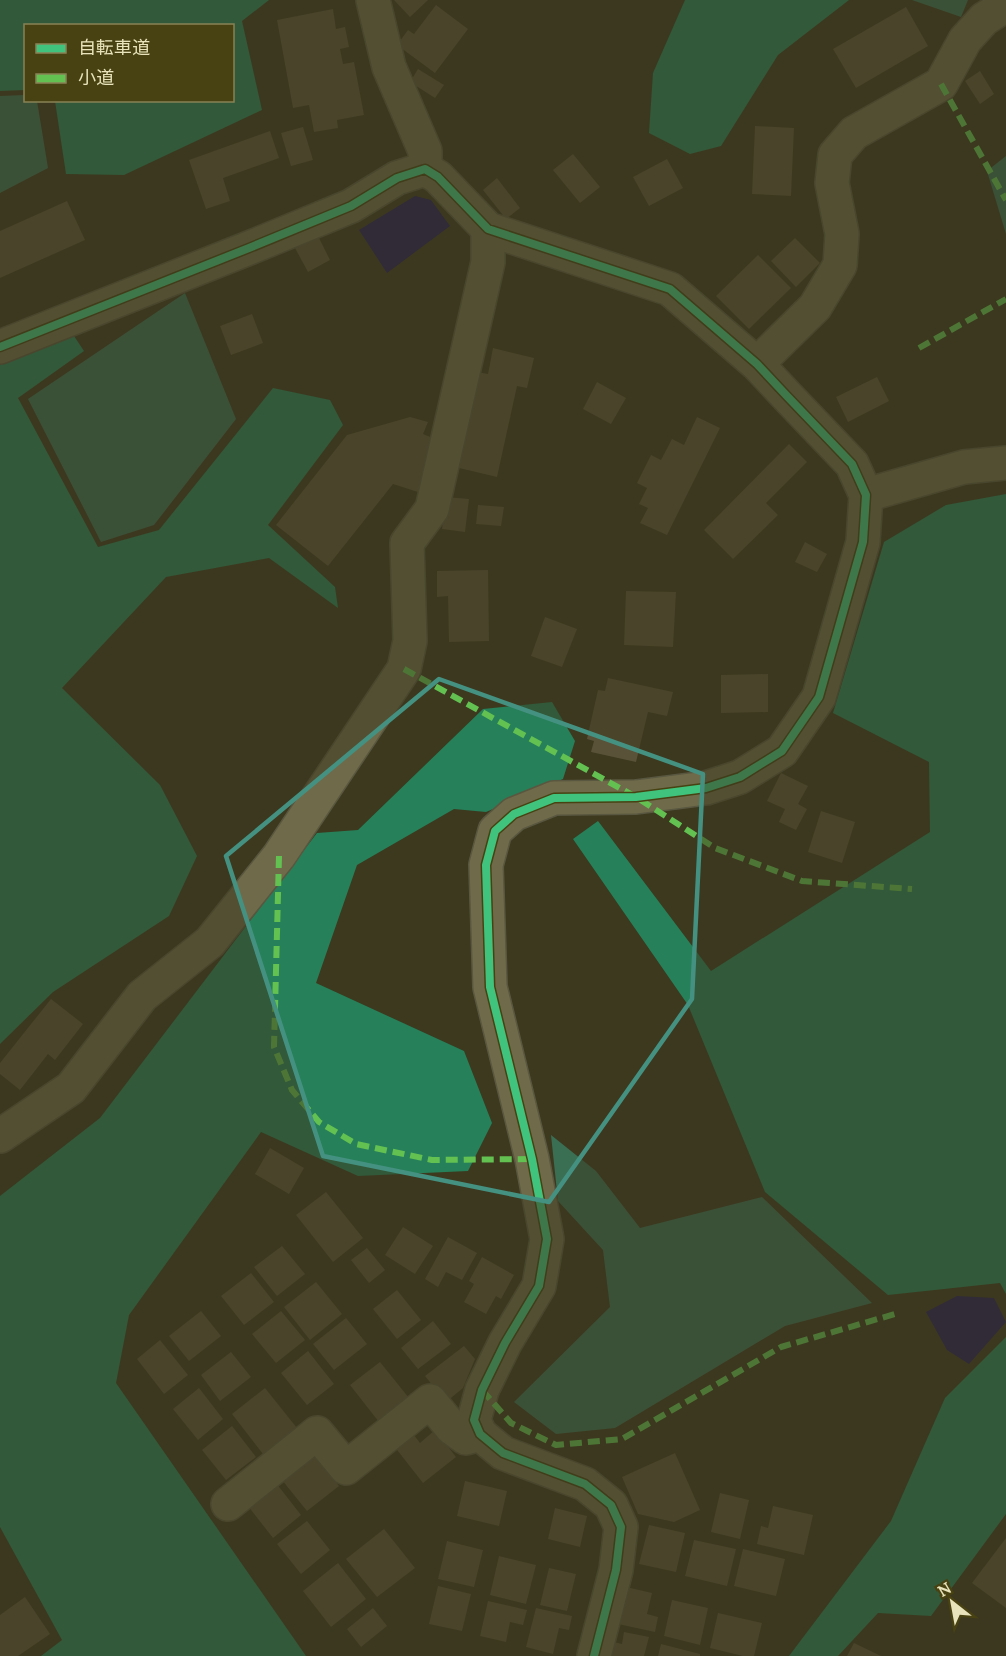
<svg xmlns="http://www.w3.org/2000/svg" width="1006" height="1656" font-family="Lora,'Noto Sans JP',serif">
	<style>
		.green { fill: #3b6f54 }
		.forest { fill: #268059 }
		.water { fill: #231b56 }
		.building { fill: #595239 }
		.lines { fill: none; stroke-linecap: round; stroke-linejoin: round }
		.minor-casing { stroke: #5a5740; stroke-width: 36 }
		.tertiary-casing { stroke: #5a5740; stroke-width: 36 }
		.minor { stroke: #6f6b4a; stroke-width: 33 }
		.tertiary { stroke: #6f6b4a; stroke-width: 33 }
		.quiet { stroke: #63c152; stroke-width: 6; stroke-dasharray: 12 6; stroke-linecap: butt }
		.cycleway-casing { stroke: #484213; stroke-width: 11 }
		.cycleway { stroke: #40c37c; stroke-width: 8 }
		.marked { fill: none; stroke: #459181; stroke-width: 4.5; stroke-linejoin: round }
	</style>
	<rect width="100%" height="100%" fill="#3c391f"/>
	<!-- green -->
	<g class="green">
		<polygon points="912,0 968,0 961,17"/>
		<polygon points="25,95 26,100 37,101 48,168 0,193 0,96"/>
		<polygon points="1006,156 1006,234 987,171"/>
		<polygon points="185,293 236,419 154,525 101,542 28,399"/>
		<polygon points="551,1135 596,1171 640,1228 762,1197 872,1303 785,1326 615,1428 556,1434 514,1402 610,1307 603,1250 558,1201"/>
	</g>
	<!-- forest -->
	<g class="forest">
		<polygon points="0,0 269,0 242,21 262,110 124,175 66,174 55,101 232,100 232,26 26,26 25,90 0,91"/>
		<polygon points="685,0 849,0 778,55 721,146 690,154 649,133 653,73"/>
		<polygon points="70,330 84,351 18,398 98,547 159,530 273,388 330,400 343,425 268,525 335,587 338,608 269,558 166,577 62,688 160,785 197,856 169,916 53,992 0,1044 0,359"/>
		<polygon points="1006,494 1006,1294 1000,1283 888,1295 765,1192 688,1005 573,839 598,821 711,971 930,832 929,762 833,713 884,542 946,505"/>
		<polygon points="552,702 575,741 563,779 486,812 454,809 357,865 316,983 464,1051 492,1123 468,1171 358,1176 261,1132 129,1315 116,1383 306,1656 41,1656 62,1640 0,1527 0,1196 100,1118 317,833 358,830 483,709"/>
		<polygon points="1006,1337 1006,1514 931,1616 878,1613 838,1656 789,1656 891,1521 945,1398"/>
	</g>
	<!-- water -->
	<g class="water">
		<polygon points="415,196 431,200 450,226 387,273 359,230"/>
		<polygon points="957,1296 994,1298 1006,1322 969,1364 947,1350 926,1312"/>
	</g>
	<!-- building -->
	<g class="building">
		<polygon points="394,0 428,0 410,17"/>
		<polygon points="436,5 468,29 435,73 397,45 408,30 414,34"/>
		<polygon points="906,7 928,46 856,88 833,49"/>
		<polygon points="333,9 336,29 345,27 349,47 340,49 343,64 354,62 364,115 337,120 338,128 314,132 309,105 293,108 277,20"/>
		<polygon points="418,69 444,85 435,98 410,82"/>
		<polygon points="980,71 994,94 980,104 965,81"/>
		<polygon points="755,126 794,128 791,196 752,194"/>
		<polygon points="303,127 313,160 291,166 281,133"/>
		<polygon points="270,131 279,158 223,178 230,201 206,209 189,160"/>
		<polygon points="573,154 600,187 580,203 553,170"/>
		<polygon points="667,159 683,188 649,206 633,177"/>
		<polygon points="497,178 520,208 506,219 483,190"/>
		<polygon points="67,201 85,240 0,278 0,231"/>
		<polygon points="318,236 330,260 308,272 295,248"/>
		<polygon points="795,238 820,263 796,287 771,261"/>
		<polygon points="758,255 791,288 749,329 716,296"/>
		<polygon points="252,314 263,343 231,355 220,326"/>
		<polygon points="493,348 534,358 527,388 517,386 497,477 455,467 477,372 488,374"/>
		<polygon points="877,377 889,401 848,422 836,397"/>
		<polygon points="597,382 626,398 611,424 583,409"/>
		<polygon points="410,417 428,422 423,434 435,439 418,492 393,484 328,566 276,525 347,435"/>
		<polygon points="697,417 720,428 667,535 640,523 648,508 639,504 647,488 637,483 651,455 661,460 672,439 684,445"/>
		<polygon points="789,444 807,462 766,503 778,515 733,559 704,530"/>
		<polygon points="446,497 469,499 465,532 442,529"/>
		<polygon points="478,505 504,507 501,526 476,524"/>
		<polygon points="805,542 827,554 817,572 795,562"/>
		<polygon points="488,570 489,641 449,642 448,596 437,597 437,571"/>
		<polygon points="626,591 676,592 673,647 624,645"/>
		<polygon points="545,617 577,629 562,667 531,656"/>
		<polygon points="768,674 768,712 721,713 721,675"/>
		<polygon points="608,678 673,692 667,716 648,712 636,762 591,752 594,741 587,739 598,690 605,691"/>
		<polygon points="781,773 808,786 798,804 807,809 796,830 779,822 785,809 767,801"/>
		<polygon points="821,811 855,822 842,863 808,852"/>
		<polygon points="51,999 83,1024 55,1060 48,1054 20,1090 0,1074 0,1063"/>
		<polygon points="270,1148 304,1168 289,1194 255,1174"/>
		<polygon points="326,1192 363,1238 333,1262 296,1215"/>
		<polygon points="403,1227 433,1246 415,1274 385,1255"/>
		<polygon points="448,1237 477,1253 462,1280 446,1272 438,1287 425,1279"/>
		<polygon points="282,1246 305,1274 277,1296 254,1267"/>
		<polygon points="367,1248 385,1270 369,1283 351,1260"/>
		<polygon points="482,1257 514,1275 501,1299 496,1296 486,1314 464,1302 474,1284 469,1281"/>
		<polygon points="251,1273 274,1302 244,1325 221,1296"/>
		<polygon points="316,1282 342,1314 310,1340 284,1307"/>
		<polygon points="397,1290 421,1320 397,1339 373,1309"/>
		<polygon points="201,1311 221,1336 189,1361 169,1336"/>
		<polygon points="281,1311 305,1340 276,1363 252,1334"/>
		<polygon points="346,1318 367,1344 334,1370 313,1344"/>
		<polygon points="433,1321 451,1344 418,1369 401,1348"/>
		<polygon points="160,1340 188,1375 164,1394 137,1359"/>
		<polygon points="464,1346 475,1359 463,1388 446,1402 425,1376"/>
		<polygon points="308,1351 334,1384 307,1405 281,1373"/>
		<polygon points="231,1352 251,1377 220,1401 201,1375"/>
		<polygon points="380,1362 409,1398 379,1422 350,1385"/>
		<polygon points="199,1388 223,1419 198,1440 173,1409"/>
		<polygon points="265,1388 297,1428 263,1454 232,1414"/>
		<polygon points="232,1426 256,1457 226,1480 202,1450"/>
		<polygon points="435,1430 456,1457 423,1483 394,1446 411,1431 420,1443"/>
		<polygon points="675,1453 700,1510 674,1522 638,1514 622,1477"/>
		<polygon points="314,1454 339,1486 307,1511 282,1480"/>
		<polygon points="465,1481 507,1491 499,1526 457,1516"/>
		<polygon points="276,1483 301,1515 273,1538 248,1506"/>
		<polygon points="720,1493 749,1500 740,1539 711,1532"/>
		<polygon points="773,1506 813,1515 804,1555 757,1544 761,1526 768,1528"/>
		<polygon points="555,1508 587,1516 580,1547 548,1539"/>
		<polygon points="307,1521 330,1550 301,1574 277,1544"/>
		<polygon points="649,1525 685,1533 676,1572 639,1564"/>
		<polygon points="384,1529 415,1568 377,1597 346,1559"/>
		<polygon points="1006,1538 1006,1608 972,1583"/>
		<polygon points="694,1540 736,1549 727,1586 685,1576"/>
		<polygon points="447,1541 483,1550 474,1587 438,1579"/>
		<polygon points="743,1549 785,1559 776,1596 734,1586"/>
		<polygon points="499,1556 536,1565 526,1604 490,1595"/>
		<polygon points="338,1563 366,1599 331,1627 303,1591"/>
		<polygon points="549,1568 576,1574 567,1611 540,1605"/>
		<polygon points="438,1586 471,1594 462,1631 429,1624"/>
		<polygon points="626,1587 652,1593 647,1614 658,1617 655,1632 618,1624"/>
		<polygon points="25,1597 50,1634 18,1656 0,1656 0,1615"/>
		<polygon points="672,1600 708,1608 700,1645 664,1636"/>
		<polygon points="488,1601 527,1610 523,1625 510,1622 506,1642 480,1636"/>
		<polygon points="373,1608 387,1626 361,1647 347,1629"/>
		<polygon points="536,1608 572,1616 569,1630 559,1628 553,1654 526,1647"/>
		<polygon points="718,1613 762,1623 754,1656 743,1656 710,1648"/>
		<polygon points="624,1632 649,1637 644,1656 611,1656 614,1642 622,1644"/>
		<polygon points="854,1643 881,1656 847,1656"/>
		<polygon points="661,1644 700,1654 700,1656 658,1656"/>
	</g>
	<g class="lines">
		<defs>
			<g id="minor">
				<polyline points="373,0 389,67 425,151 425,169"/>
				<polyline points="0,347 249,248 351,206 397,178 425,169 438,177 488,229 670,289 757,364 786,395 852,464 866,495 863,542 819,697 782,751 740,777 706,788 636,797 554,798 514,814 495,831 486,865 490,987 532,1159 547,1239 539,1286 505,1343 482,1390 474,1420 480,1434 503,1453 585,1484 611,1505 621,1527 616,1570 594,1656"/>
				<polyline points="757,364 815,307 840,265 842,234 832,183 835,155 854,133 941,84 965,40 984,19 1006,5"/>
				<polyline points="0,1136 71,1088 142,996 210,942 279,856 404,669 410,641 407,543 432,509 488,262 488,229"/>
				<polyline points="228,1504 317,1433 346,1468 430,1401 452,1428 466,1438 480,1434"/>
			</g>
			<polyline id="tertiary" points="866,495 964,467 1006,463"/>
		</defs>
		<!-- minor casing -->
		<use href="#minor" class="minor-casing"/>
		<!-- tertiary casing -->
		<use href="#tertiary" class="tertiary-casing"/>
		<!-- minor -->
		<use href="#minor" class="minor"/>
		<!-- tertiary -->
		<use href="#tertiary" class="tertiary"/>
		<!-- quiet -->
		<g class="quiet">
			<polyline points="941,84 1006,200"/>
			<polyline points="919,348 1006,299"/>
			<polyline points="404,669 636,797 715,848 802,881 912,889"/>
			<polyline points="279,856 274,1047 292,1090 319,1122 356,1144 432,1160 532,1159"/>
			<polyline points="482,1390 511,1423 556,1445 622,1439 781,1347 895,1314"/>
		</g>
		<defs>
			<polyline id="cycleway" points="0,347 249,248 351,206 397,178 425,169 438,177 488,229 670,289 757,364 786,395 852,464 866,495 863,542 819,697 782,751 740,777 706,788 636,797 554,798 514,814 495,831 486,865 490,987 532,1159 547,1239 539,1286 505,1343 482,1390 474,1420 480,1434 503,1453 585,1484 611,1505 621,1527 616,1570 594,1656"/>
		</defs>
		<!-- cycleway casing -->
		<use href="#cycleway" class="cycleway-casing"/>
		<!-- cycleway -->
		<use href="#cycleway" class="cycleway"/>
	</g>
	<!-- marked area -->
	<path d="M0 0H1006V1656H0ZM439,679L703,774L692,999L549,1202L323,1156L226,856Z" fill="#3c391f" fill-opacity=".55" fill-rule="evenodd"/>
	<path class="marked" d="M439,679L703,774L692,999L549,1202L323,1156L226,856Z"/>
	<!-- legend -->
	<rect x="24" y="24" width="210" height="78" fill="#484213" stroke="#888256" stroke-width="1.5"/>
	<rect x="36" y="44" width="30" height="9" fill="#40c37c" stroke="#888256" stroke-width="1.5"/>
	<text x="78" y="54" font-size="18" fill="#e8e3ba">自転車道</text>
	<rect x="36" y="74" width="30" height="9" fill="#63c152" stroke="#888256" stroke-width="1.5"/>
	<text x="78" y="84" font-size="18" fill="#e8e3ba">小道</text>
	<!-- north arrow -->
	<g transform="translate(952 1602) rotate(329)" stroke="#484213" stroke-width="4.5" paint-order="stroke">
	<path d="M0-4.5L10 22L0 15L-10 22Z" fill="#e8e3ba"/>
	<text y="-9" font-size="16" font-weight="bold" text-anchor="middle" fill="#e8e3ba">N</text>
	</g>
</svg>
